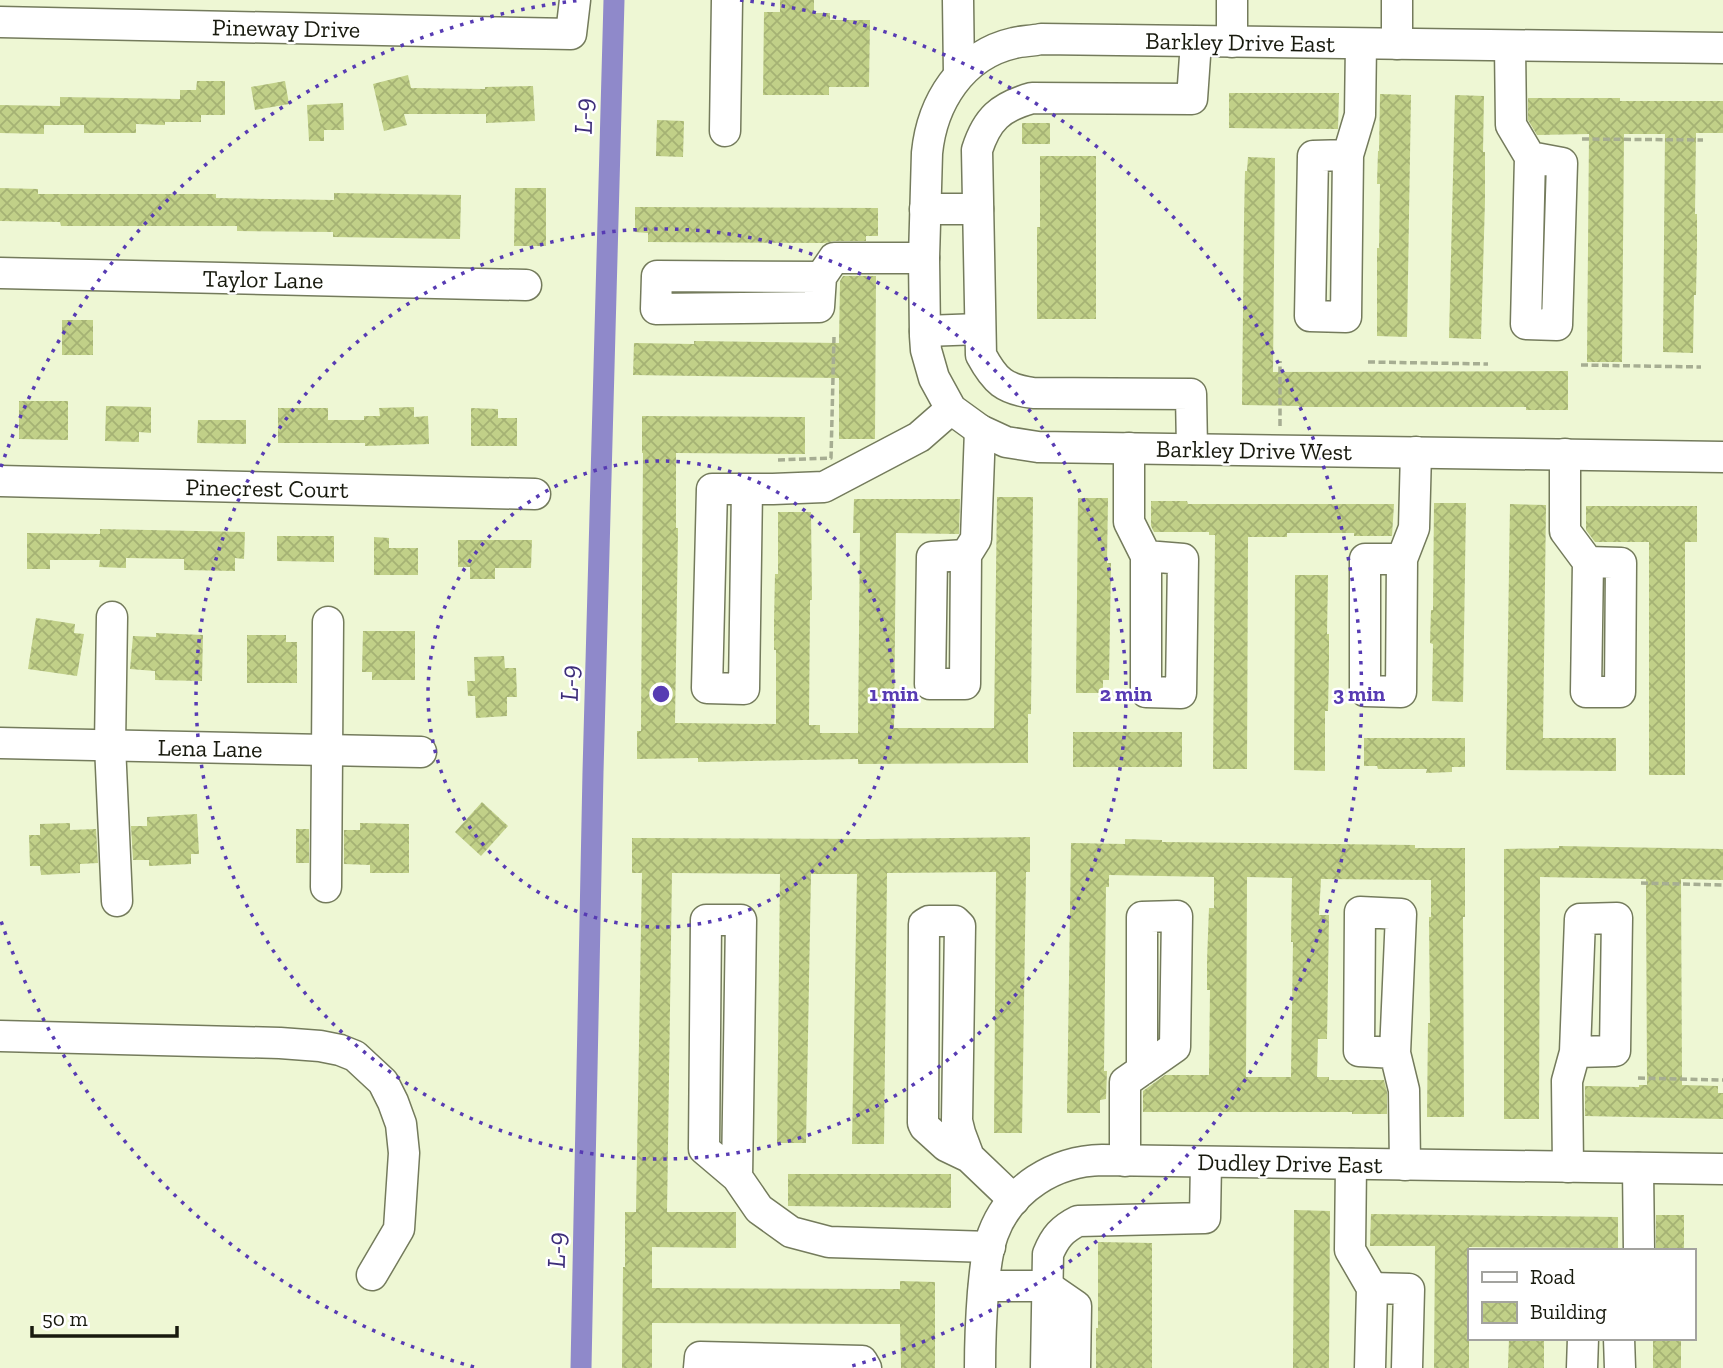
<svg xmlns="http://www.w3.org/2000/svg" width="1723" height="1368" font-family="'Zilla Slab',serif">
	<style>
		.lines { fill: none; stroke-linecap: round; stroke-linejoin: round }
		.canal { stroke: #8f89ca; stroke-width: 21 }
		.building { fill: url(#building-cross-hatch); fill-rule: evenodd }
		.minor-casing { stroke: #747b5c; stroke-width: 33 }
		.path { stroke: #a6ad92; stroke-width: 3.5; stroke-dasharray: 7 3.5; stroke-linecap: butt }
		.minor { stroke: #fff; stroke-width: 30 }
		.ring { fill: none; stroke: #573bb3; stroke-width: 3.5; stroke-dasharray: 3.5 7 }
		.labels { text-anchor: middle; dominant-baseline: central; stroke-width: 5; stroke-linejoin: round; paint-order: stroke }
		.street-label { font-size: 24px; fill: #181a0e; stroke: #fff }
		.water-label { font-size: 26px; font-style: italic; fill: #3d2d7a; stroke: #fff }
		.centre { fill: #573bb3; stroke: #fff; stroke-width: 3.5 }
		.ring-label { font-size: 21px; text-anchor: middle; font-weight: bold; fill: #573bb3; stroke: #fff; stroke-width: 5; stroke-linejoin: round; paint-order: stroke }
	</style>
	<defs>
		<pattern id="building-cross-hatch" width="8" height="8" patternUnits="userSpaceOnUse" patternTransform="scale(1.75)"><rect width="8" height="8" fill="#c1d088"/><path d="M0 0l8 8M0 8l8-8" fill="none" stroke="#a5b274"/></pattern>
	</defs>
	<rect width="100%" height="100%" fill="#eef7d4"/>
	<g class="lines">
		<!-- canal -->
		<polyline class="canal" points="581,1368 593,772 614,0"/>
	</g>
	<!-- building -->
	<g class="building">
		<polygon points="780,0 814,0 814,13 830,13 830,20 870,20 869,87 829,87 829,95 763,95 764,12 780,12"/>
		<polygon points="408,75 411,88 485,89 485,87 533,86 535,121 486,123 486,114 404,114 407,125 384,131 373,84"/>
		<polygon points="197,81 225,81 225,115 201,115 201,122 165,122 165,125 136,124 136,133 84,133 84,125 44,125 44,134 0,133 0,105 60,106 60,97 180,99 180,90 196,90"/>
		<polygon points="285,81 289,104 255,110 251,87"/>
		<polygon points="1229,93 1339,93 1338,129 1229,128"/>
		<polygon points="1380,94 1411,95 1407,337 1377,336 1377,248 1379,248 1380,184 1377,184 1378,151 1379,151"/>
		<polygon points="1455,95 1484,96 1483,152 1485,152 1485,201 1481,339 1449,338"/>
		<polygon points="1528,98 1620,98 1620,101 1723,101 1723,133 1696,133 1695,214 1697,214 1697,246 1696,295 1694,295 1693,353 1663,352 1665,134 1624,134 1622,362 1587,362 1589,134 1537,135 1528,120"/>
		<polygon points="343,103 344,130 324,130 324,141 309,141 307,105"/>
		<polygon points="657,120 684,121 683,157 656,156"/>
		<rect x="1022" y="123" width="28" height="21"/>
		<polygon points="1040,156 1096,156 1096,319 1037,319 1037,227 1040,227"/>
		<polygon points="1248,157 1275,158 1273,372 1568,371 1568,410 1526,410 1526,407 1299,407 1299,406 1242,405 1244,221 1245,171 1247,171"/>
		<polygon points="0,188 38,189 38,194 216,194 216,198 334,200 334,193 461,195 460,239 333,237 333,232 237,231 237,226 61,226 60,222 0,221"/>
		<polygon points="515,188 546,188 546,246 514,246"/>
		<polygon points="635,207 878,208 878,236 866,236 866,241 834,241 825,243 648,242 648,233 635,232"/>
		<polygon points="843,276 876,276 875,439 839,439 839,378 633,375 634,343 694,344 694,341 839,343 840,281"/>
		<rect x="62" y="320" width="31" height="35"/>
		<polygon points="19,401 68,401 68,440 19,439"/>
		<polygon points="106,406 151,407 151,433 139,432 139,442 105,441"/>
		<polygon points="414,407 414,417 428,416 429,444 365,446 365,443 278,443 278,408 328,408 328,420 364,420 364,416 380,416 379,408"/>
		<polygon points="471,408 498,409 498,418 517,418 517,446 471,446"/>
		<polygon points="642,416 805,417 805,454 676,453 676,528 678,528 675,723 776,724 776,650 774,650 774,622 775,574 778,574 778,512 811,512 812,600 810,600 809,725 820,725 820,733 858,733 860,533 853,533 854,499 960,499 959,534 896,533 894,728 994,728 997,497 1033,497 1031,714 1028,714 1028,763 858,764 858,759 698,762 698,758 637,759 637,731 641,731 643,453 642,453"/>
		<polygon points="198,420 246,420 246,444 197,443"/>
		<polygon points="1078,498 1108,498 1107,563 1111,563 1109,680 1103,680 1103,693 1076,693"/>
		<polygon points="1151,501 1187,501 1188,504 1394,504 1392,536 1354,536 1354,533 1287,533 1287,537 1248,537 1247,769 1213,769 1215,535 1209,535 1209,532 1154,532 1151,526"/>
		<polygon points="1434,503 1466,503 1463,702 1432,701 1433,644 1430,643 1431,610 1433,610"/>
		<polygon points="1510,504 1546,505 1543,738 1616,738 1616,771 1506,770"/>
		<polygon points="1586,506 1697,506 1697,542 1685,542 1685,775 1649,775 1649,542 1595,542 1586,530"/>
		<polygon points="100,529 245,532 244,559 235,558 235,571 184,570 184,559 126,558 126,568 99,567 100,560 50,560 50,569 27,569 27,533 100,534"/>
		<polygon points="277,536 334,536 334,562 277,561"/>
		<polygon points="374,537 389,538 389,548 418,548 418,575 374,575"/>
		<polygon points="458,540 532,540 531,568 495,568 495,579 470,579 470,567 458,567"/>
		<polygon points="1295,575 1328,575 1327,634 1329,634 1329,660 1328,711 1325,711 1325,771 1294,770"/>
		<polygon points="36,618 75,624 74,633 84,634 77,676 28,669"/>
		<polygon points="363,631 415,631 415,680 372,680 372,672 362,672"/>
		<polygon points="156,633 203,635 202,681 155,680 155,671 130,669 133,636 156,637"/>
		<polygon points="247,635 286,635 286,642 297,642 297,683 247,683"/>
		<polygon points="504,656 505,668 516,668 517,697 507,697 507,716 476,718 475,696 468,696 467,681 475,681 474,657"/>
		<rect x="1073" y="732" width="109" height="35"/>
		<polygon points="1364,738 1465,738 1465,767 1452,767 1452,772 1426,773 1427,769 1378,769 1377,766 1364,766"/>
		<polygon points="482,802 508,826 481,856 455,832"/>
		<polygon points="197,814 199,854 191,854 191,864 149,866 149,860 133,860 131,826 147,826 147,817"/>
		<polygon points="70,823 70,830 96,829 98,863 80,864 80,873 41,875 40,866 30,866 29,835 40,835 40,824"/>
		<polygon points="360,823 409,824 409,873 370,873 370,865 344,864 344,830 360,830"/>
		<rect x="296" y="829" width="13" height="34"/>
		<polygon points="1030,837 1030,872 1026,872 1022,1133 994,1133 996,872 887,873 884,1144 852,1144 857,874 811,874 806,1143 777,1143 780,874 672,873 667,1212 736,1212 736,1248 652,1247 652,1288 900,1289 900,1281 935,1282 935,1368 901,1368 900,1324 652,1323 652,1368 622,1368 623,1267 625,1267 625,1212 636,1212 642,873 632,873 632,838 866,839"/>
		<path d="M1125,839L1162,840V842L1415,845V848H1465V917H1463L1464,1117H1427L1428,1023H1430L1429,917H1431V880L1321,879L1319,915H1329L1327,1039H1318L1317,1077H1329V1080H1384L1387,1092V1114H1352V1112H1143V1091L1165,1075H1209L1210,990H1207V961L1209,908H1214V877L1109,875V887H1106L1104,1071H1107L1106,1099L1100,1100V1113H1067L1071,843L1125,844ZM1247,877L1292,878L1291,942H1293L1291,1077H1246Z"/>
		<polygon points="1559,846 1723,849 1723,880 1681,879 1682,1085 1718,1086 1718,1093 1723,1093 1723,1119 1585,1116 1585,1086 1639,1087 1639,1085 1647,1085 1646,879 1540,877 1539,1119 1504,1119 1504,849 1559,848"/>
		<polygon points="788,1174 951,1174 951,1208 788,1206"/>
		<polygon points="1294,1210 1330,1211 1329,1368 1293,1368"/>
		<polygon points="1371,1214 1618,1217 1618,1248 1469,1247 1469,1368 1434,1368 1435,1246 1370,1246"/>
		<rect x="1656" y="1215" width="28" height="36"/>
		<polygon points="1098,1242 1152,1243 1152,1368 1096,1368 1096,1328 1098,1328"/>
		<polygon points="1509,1338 1544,1338 1544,1368 1508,1368"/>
		<rect x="1653" y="1338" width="28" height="30"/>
	</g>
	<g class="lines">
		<defs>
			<g id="minor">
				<polyline points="958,0 959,75"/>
				<polyline points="1232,0 1232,42"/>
				<polyline points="0,22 571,34 575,0"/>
				<polyline points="1397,44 1397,0"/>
				<polyline points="1510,46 1511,125 1530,157 1526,324 1557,325 1562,163 1530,157"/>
				<path d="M1723,48L1041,39C1032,41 1022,41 1014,43C961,55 932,103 927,153L924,258L925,336L926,350L934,378L951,409L980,430L1006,442L1038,447L1723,457"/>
				<polyline points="725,131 727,0"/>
				<polyline points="1348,155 1313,156 1310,316 1346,317 1348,155 1360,115 1361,44"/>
				<polyline points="925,209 978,209"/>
				<polyline points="0,273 526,285"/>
				<polyline points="821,277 657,276 656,309 819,307 821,277 834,258 924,258"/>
				<polyline points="925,331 980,329"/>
				<polyline points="1129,448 1129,522 1146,556 1146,692 1181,693 1183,559 1146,556"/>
				<path d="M1192,449L1191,394L1033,393C1004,389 995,381 981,355L977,150C987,119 1000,107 1032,98L1192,99L1196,42"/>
				<polyline points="1565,454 1565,531 1588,562 1586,692 1620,692 1621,563 1588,562"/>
				<polyline points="0,481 535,494"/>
				<polyline points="747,489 744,689 707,688 712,489 773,489 824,487 919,437 951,409"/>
				<polyline points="966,555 932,557 930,684 965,684 966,555 976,539 980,430"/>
				<polyline points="1402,559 1365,559 1365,691 1401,692 1402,559 1414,528 1416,452"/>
				<polyline points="112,617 110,745 117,901"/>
				<polyline points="0,743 421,752"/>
				<polyline points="326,887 328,622"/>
				<polyline points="0,1036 280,1043 320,1046 340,1050 355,1056 383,1082 393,1102 401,1124 404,1153 399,1229 372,1275"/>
				<polyline points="1395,1053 1359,1051 1360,912 1401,914 1395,1053 1404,1090 1405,1165"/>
				<polyline points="969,1157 960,1133 957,1121 960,926 955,921 929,921 924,924 923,1123 925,1127 946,1146 969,1157 1014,1200"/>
				<polyline points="1125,1161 1125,1082 1175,1047 1177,916 1142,917 1142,1070"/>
				<polyline points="1351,1164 1350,1250 1372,1288 1370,1368"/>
				<polyline points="1568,1167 1567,1081 1575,1052 1580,919 1617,918 1615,1051 1575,1052"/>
				<polyline points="1638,1168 1639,1251"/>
				<polyline points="737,1177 704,1149 706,920 741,920 737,1177 759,1209 791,1232 829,1242 990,1247"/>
				<polyline points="984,1286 1047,1286 1076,1306 1075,1368"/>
				<polyline points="1372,1288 1409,1289 1407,1368"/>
				<polyline points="1619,1338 1620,1368"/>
				<polyline points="699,1368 700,1357 862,1361 866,1368"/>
				<path d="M980,1368C980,1343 981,1318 983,1292C985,1273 986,1253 993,1234C1010,1188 1055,1161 1102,1160L1723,1169"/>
				<path d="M1046,1368L1048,1254C1055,1237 1062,1229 1078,1221L1205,1218L1206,1162"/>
				<polyline points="1582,1368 1583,1338"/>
			</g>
		</defs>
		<!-- minor casing -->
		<use href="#minor" class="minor-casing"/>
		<!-- path -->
		<g class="path">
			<polyline points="1582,139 1703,140"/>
			<polyline points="1368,362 1488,364"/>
			<polyline points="1581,365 1701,367"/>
			<polyline points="1280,426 1280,361"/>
			<polyline points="778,460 831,458 834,337"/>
			<polyline points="1641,883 1723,885"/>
			<polyline points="1638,1078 1723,1080"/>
		</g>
		<!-- minor -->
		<use href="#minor" class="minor"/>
	</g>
	<!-- distance rings -->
	<g class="ring">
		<circle cx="661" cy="694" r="233"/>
		<circle cx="661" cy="694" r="465"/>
		<path d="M474 1367A698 698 0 0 1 1 921M1 467A698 698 0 0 1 582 0M740 0A698 698 0 0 1 848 1367"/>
	</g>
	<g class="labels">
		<!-- street labels -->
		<g class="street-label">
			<text transform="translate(286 28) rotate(1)">Pineway Drive</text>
			<text transform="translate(1240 42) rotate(1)">Barkley Drive East</text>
			<text transform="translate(263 279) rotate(1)">Taylor Lane</text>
			<text transform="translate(1254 450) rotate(1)">Barkley Drive West</text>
			<text transform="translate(267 488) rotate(1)">Pinecrest Court</text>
			<text transform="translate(210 748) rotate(1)">Lena Lane</text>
			<text transform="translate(1290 1163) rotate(1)">Dudley Drive East</text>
		</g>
		<!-- water labels -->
		<g class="water-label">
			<text transform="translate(583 116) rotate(-89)">L-9</text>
			<text transform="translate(569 683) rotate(-89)">L-9</text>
			<text transform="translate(556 1250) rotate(-89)">L-9</text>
		</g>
	</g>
	<circle cx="661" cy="694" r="10" class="centre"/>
	<g class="ring-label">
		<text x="894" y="701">1 min</text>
		<text x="1126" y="701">2 min</text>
		<text x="1359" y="701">3 min</text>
	</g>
	<!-- legend -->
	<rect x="1468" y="1249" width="228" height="91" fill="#ffffff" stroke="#a3a39f" stroke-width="2"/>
	<rect x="1482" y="1272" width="35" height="10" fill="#ffffff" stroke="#a3a39f" stroke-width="2"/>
	<text x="1530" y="1284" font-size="21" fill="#181a0e">Road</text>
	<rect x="1482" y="1302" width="35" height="21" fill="url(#building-cross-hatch)" stroke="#a3a39f" stroke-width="2"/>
	<text x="1530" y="1319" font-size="21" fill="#181a0e">Building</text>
	<!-- scale -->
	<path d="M32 1326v10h145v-10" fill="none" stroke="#181a0e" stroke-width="3.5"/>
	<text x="42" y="1326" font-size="21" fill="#181a0e" stroke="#ffffff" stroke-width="5" paint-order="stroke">50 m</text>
</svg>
